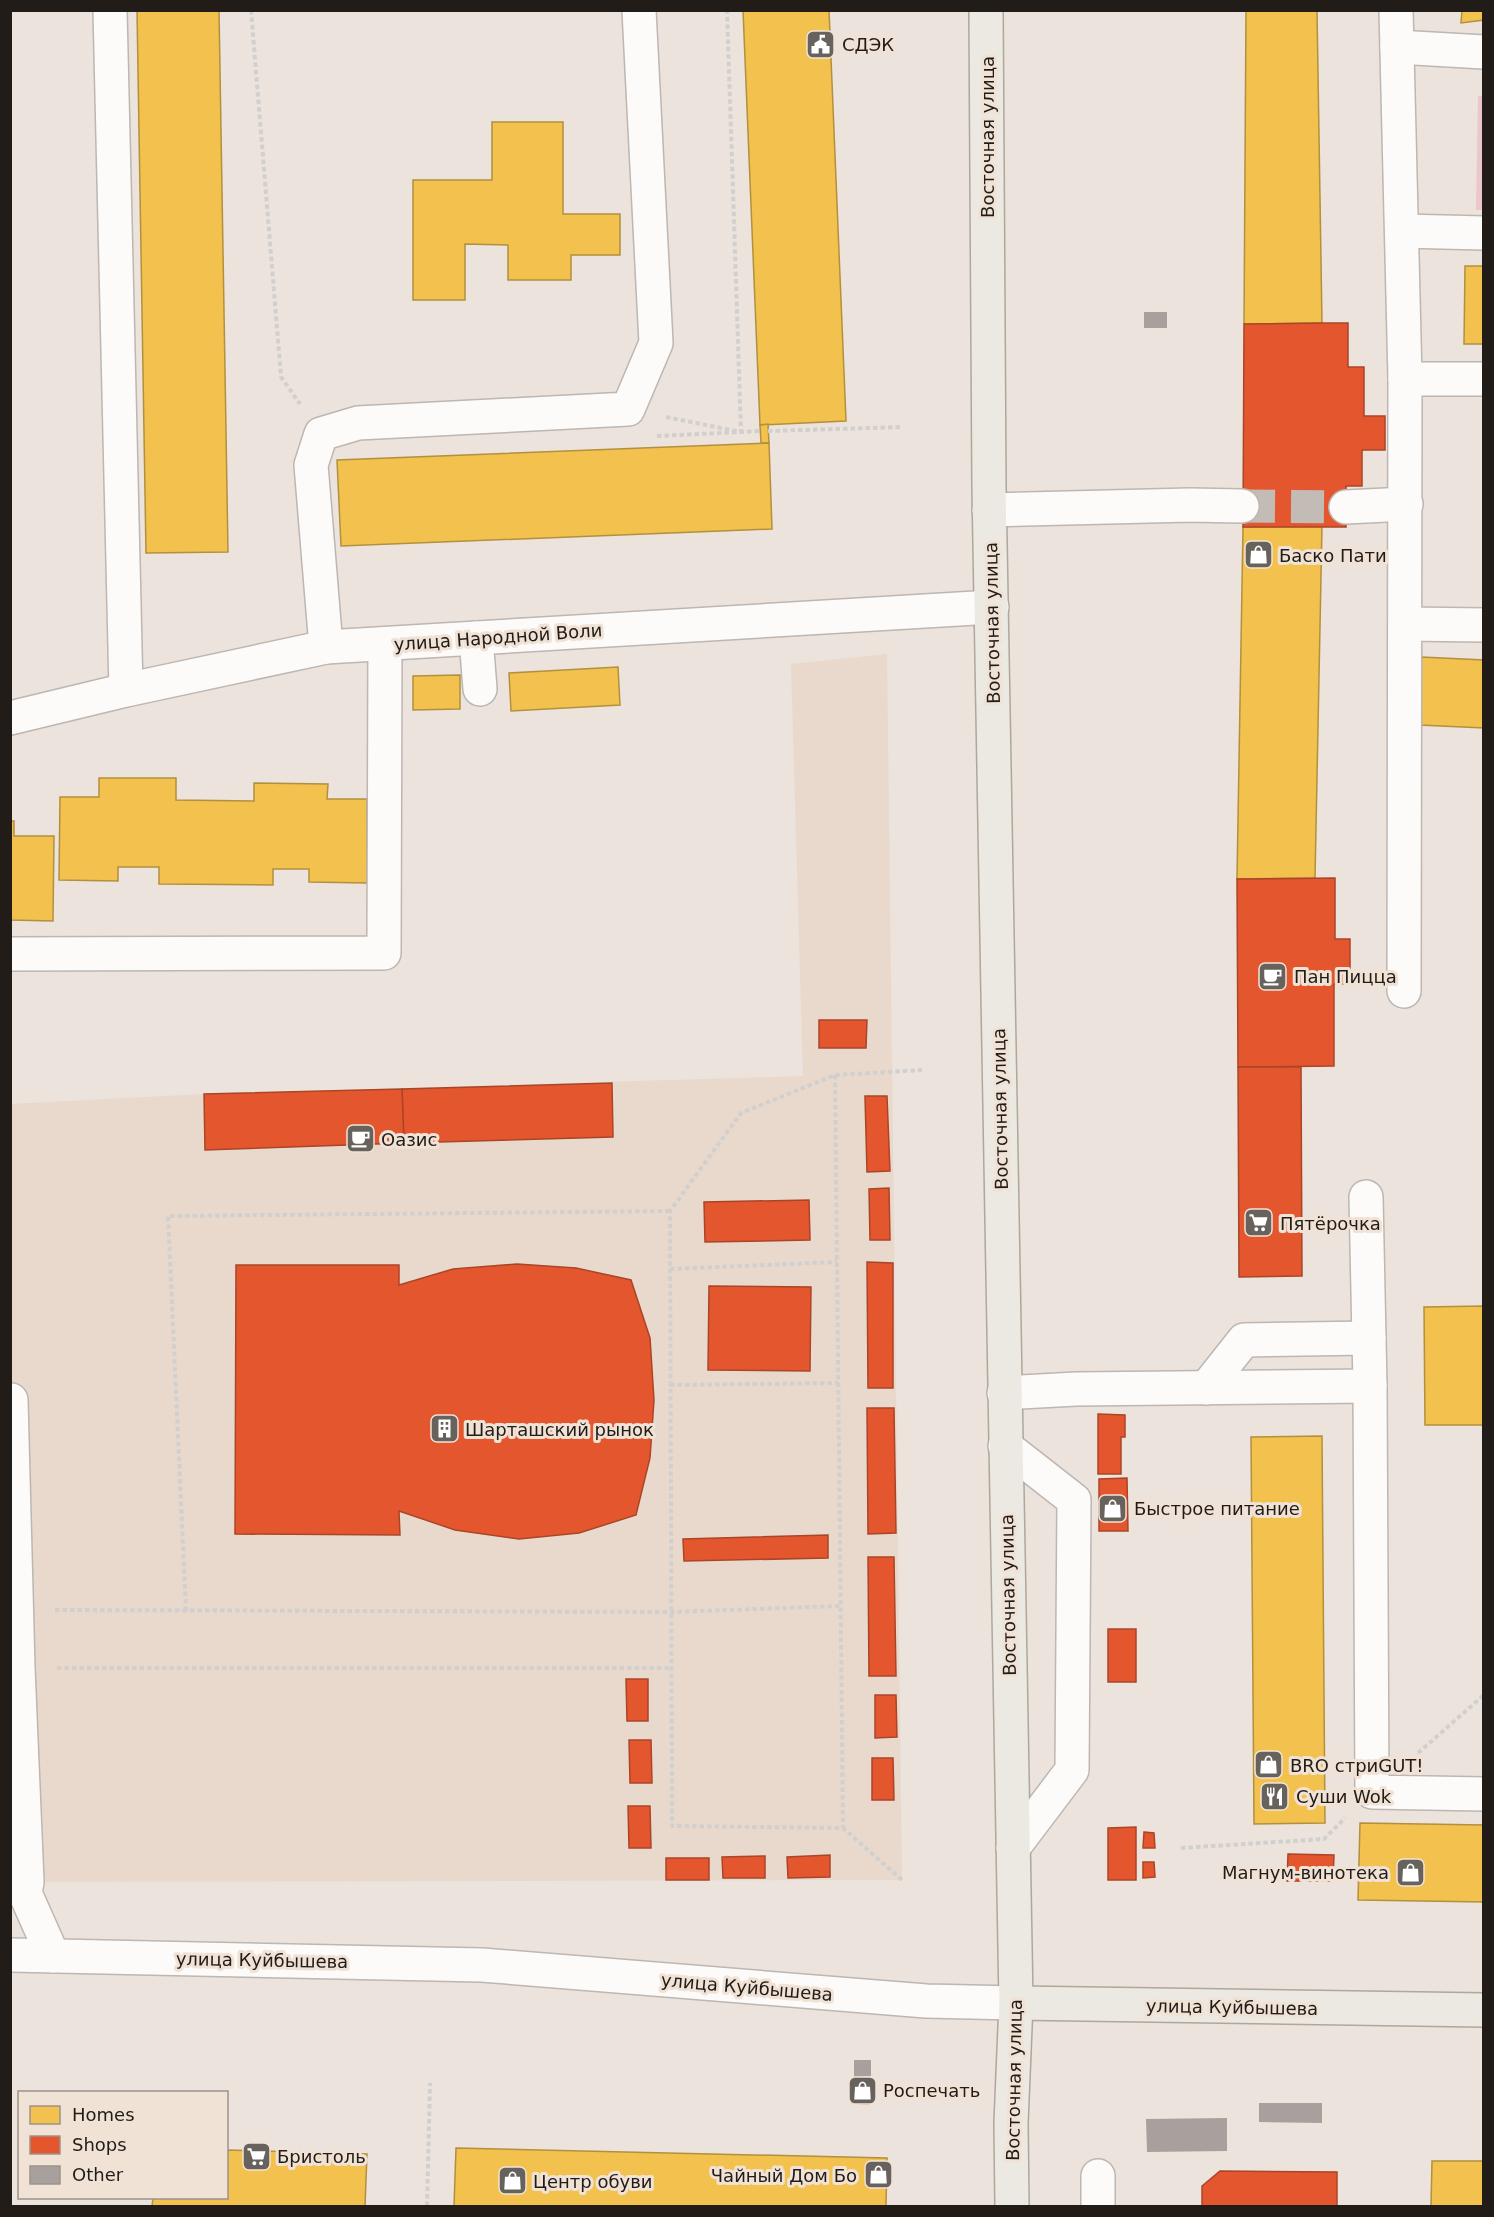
<svg xmlns="http://www.w3.org/2000/svg" width="1494" height="2217" font-family="'DejaVu Sans',sans-serif">
	<style>
		.built { fill: #e8d9cc }
		.green { fill: #ebc6cd }
		.homes { fill: #f2c14e; stroke: #b3903e; stroke-width: 1.5 }
		.shops { fill: #e4572e; stroke: #aa4527; stroke-width: 1.5 }
		.building { fill: #a7a09d }
		.lines { fill: none; stroke-linecap: round; stroke-linejoin: round }
		.minor-tunnel { stroke: #c3bbb5; stroke-width: 33; stroke-dasharray: 33 16; stroke-linecap: butt }
		.minor-casing { stroke: #bdb6b1; stroke-width: 36 }
		.major-casing { stroke: #aea79a; stroke-width: 36 }
		.path { stroke: #d2d0ce; stroke-width: 4; stroke-dasharray: 4.5 3; stroke-linecap: butt }
		.minor { stroke: #fcfbfa; stroke-width: 33 }
		.major { stroke: #ece9e2; stroke-width: 33 }
		.labels { text-anchor: middle; dominant-baseline: central; stroke-width: 6; stroke-linejoin: round; paint-order: stroke }
		.poi-label { font-size: 18px; fill: #211c18; stroke: #f1e2d6; text-anchor: start }
		.street-label { font-size: 18px; fill: #211c18; stroke: #f1e2d6 }
	</style>
	<rect width="100%" height="100%" fill="#ebe3dc"/>
	<!-- built -->
	<polygon class="built" points="887,654 902,1880 27,1882 11,1876 10,1104 204,1094 803,1076 791,664"/>
	<!-- green -->
	<polygon class="green" points="1478,96 1484,96 1483,210 1476,210"/>
	<!-- homes -->
	<g class="homes">
		<polygon points="219,10 228,552 146,553 137,10"/>
		<polygon points="743,10 829,10 846,421 760,425"/>
		<polygon points="1246,10 1317,10 1322,323 1244,324"/>
		<polygon points="1462,10 1484,10 1484,20 1461,23"/>
		<polygon points="492,122 563,122 563,214 620,214 620,255 571,255 571,280 508,280 508,245 465,244 465,300 413,300 413,180 492,180"/>
		<polygon points="1465,266 1484,266 1484,344 1464,344"/>
		<polygon points="768,424 769,443 761,443 760,425"/>
		<polygon points="769,443 772,529 341,546 337,460"/>
		<polygon points="1322,526 1315,878 1237,879 1243,527"/>
		<polygon points="1421,657 1484,660 1484,728 1419,725"/>
		<polygon points="618,667 620,705 511,711 509,673"/>
		<polygon points="460,675 460,709 413,710 413,676"/>
		<polygon points="99,778 176,778 176,800 254,801 254,783 328,784 327,799 367,799 367,883 309,882 309,869 273,869 273,885 159,884 159,867 118,867 118,881 59,880 60,797 99,797"/>
		<polygon points="10,821 14,821 14,836 54,836 53,921 10,920"/>
		<polygon points="1484,1306 1484,1425 1425,1425 1424,1307"/>
		<polygon points="1322,1436 1325,1823 1254,1824 1251,1437"/>
		<polygon points="1360,1823 1484,1825 1484,1902 1358,1900"/>
		<polygon points="456,2148 887,2158 886,2206 454,2206"/>
		<polygon points="226,2150 367,2154 365,2206 152,2206 153,2198 226,2198"/>
		<polygon points="1432,2161 1484,2161 1484,2206 1431,2206"/>
	</g>
	<!-- shops -->
	<g class="shops">
		<polygon points="1322,323 1348,323 1348,367 1364,367 1364,416 1385,416 1385,450 1362,450 1362,486 1346,486 1346,527 1243,527 1244,324"/>
		<polygon points="1335,878 1335,939 1350,939 1350,984 1334,984 1334,1066 1238,1067 1237,879"/>
		<polygon points="819,1020 867,1020 866,1048 819,1048"/>
		<polygon points="1238,1067 1301,1067 1302,1276 1239,1277"/>
		<polygon points="612,1083 613,1137 404,1143 402,1089"/>
		<polygon points="402,1089 404,1143 205,1150 204,1094"/>
		<polygon points="865,1096 887,1096 890,1171 867,1172"/>
		<polygon points="889,1188 890,1240 870,1240 869,1189"/>
		<polygon points="809,1200 810,1240 705,1242 704,1202"/>
		<polygon points="867,1262 893,1263 893,1388 868,1388"/>
		<polygon points="517,1264 576,1268 631,1280 650,1338 654,1400 650,1458 636,1515 579,1533 519,1539 455,1530 399,1511 400,1535 235,1534 236,1265 399,1265 399,1285 453,1269"/>
		<polygon points="709,1286 811,1287 810,1371 708,1370"/>
		<polygon points="867,1408 894,1408 896,1533 868,1534"/>
		<polygon points="1098,1414 1125,1415 1125,1437 1121,1437 1121,1474 1098,1474"/>
		<polygon points="1127,1478 1128,1531 1099,1531 1099,1479"/>
		<polygon points="828,1535 828,1558 684,1561 683,1539"/>
		<polygon points="868,1557 894,1557 896,1676 869,1676"/>
		<rect x="1108" y="1629" width="28" height="53"/>
		<polygon points="626,1679 648,1679 648,1721 627,1721"/>
		<polygon points="875,1695 896,1695 897,1737 875,1738"/>
		<polygon points="629,1740 651,1740 652,1783 630,1783"/>
		<polygon points="872,1758 893,1758 894,1800 872,1800"/>
		<polygon points="628,1806 650,1806 651,1848 629,1848"/>
		<polygon points="1136,1827 1136,1880 1108,1880 1108,1828"/>
		<polygon points="1144,1832 1154,1833 1155,1848 1143,1848"/>
		<polygon points="1288,1854 1334,1855 1333,1881 1287,1881"/>
		<polygon points="830,1855 830,1877 788,1878 787,1857"/>
		<polygon points="765,1856 765,1878 723,1878 722,1857"/>
		<rect x="666" y="1858" width="43" height="22"/>
		<polygon points="1143,1862 1154,1862 1155,1877 1143,1878"/>
		<polygon points="853,2080 869,2081 868,2104 852,2103"/>
		<polygon points="1220,2171 1337,2172 1337,2206 1202,2206 1202,2186"/>
	</g>
	<!-- building -->
	<g class="building">
		<rect x="1144" y="312" width="23" height="16"/>
		<polygon points="854,2060 871,2060 871,2076 854,2077"/>
		<polygon points="1259,2103 1322,2103 1322,2123 1259,2122"/>
		<polygon points="1227,2118 1227,2151 1147,2152 1146,2119"/>
	</g>
	<g class="lines">
		<!-- minor-tunnel -->
		<polyline class="minor-tunnel" points="1242,506 1346,507"/>
		<defs>
			<g id="minor">
				<polyline points="110,10 126,690"/>
				<polyline points="1396,10 1405,379"/>
				<polyline points="1397,47 1484,52"/>
				<polyline points="1402,231 1484,233"/>
				<polyline points="1346,507 1406,504"/>
				<polyline points="989,510 1190,505 1242,506"/>
				<polyline points="1405,624 1484,625"/>
				<polyline points="476,638 480,689"/>
				<polyline points="326,647 311,465 321,434 358,423 628,409 656,343 639,10"/>
				<polyline points="10,718 126,690 326,647 992,607"/>
				<polyline points="10,954 384,953 385,644"/>
				<polyline points="1404,991 1405,379 1484,379"/>
				<polyline points="1370,1386 1372,1792 1484,1794"/>
				<polyline points="1206,1388 1244,1340 1369,1338"/>
				<polyline points="1004,1393 1076,1389 1370,1386 1366,1197"/>
				<polyline points="11,1400 18,1668 27,1882 25,1893 53,1956"/>
				<polyline points="1005,1446 1074,1500 1072,1770 1013,1848"/>
				<polyline points="10,1955 482,1965 926,2001 1016,2003"/>
				<polyline points="1098,2176 1098,2206"/>
			</g>
			<g id="major">
				<polyline points="986,10 989,487 1016,2003 1011,2123 1012,2206"/>
				<polyline points="1016,2003 1484,2010"/>
			</g>
		</defs>
		<!-- minor casing -->
		<use href="#minor" class="minor-casing"/>
		<!-- major casing -->
		<use href="#major" class="major-casing"/>
		<!-- path -->
		<g class="path">
			<polyline points="251,10 281,377 300,404"/>
			<polyline points="666,417 741,432 760,431"/>
			<polyline points="768,431 903,427"/>
			<polyline points="657,436 741,432 727,10"/>
			<polyline points="835,1075 843,1828"/>
			<polyline points="670,1269 837,1262"/>
			<polyline points="670,1385 838,1383"/>
			<polyline points="55,1610 671,1612 840,1606"/>
			<polyline points="186,1611 168,1216 670,1211"/>
			<polyline points="57,1668 671,1668"/>
			<polyline points="1418,1753 1484,1695"/>
			<polyline points="1181,1848 1324,1839 1345,1818"/>
			<polyline points="902,1880 843,1828 672,1826 670,1211 741,1113 835,1075 922,1070"/>
			<polyline points="427,2206 430,2083"/>
		</g>
		<!-- minor -->
		<use href="#minor" class="minor"/>
		<!-- major -->
		<use href="#major" class="major"/>
	</g>
	<!-- icons -->
	<defs>
		<symbol id="civic-square" viewBox="-11 -11 22 22"><rect x="-9" y="-9" width="18" height="18" rx="4" fill="#68625d" stroke="#f1e2d6"/><path d="M-.6-6.5H3V-4.5H.6V-3L4-1V1h2V6H-6V1h2V-1L-.6-3ZM-1.2 2.5V6h2.4V2.5Z" fill="#fff"/></symbol>
		<symbol id="shop-square" viewBox="-11 -11 22 22"><rect x="-9" y="-9" width="18" height="18" rx="4" fill="#68625d" stroke="#f1e2d6"/><path d="M-5-2.5h2.3a2.7 3.5 0 0 1 5.4 0H5L5.5 6h-11ZM-1.5-2.5h3a1.5 2.3 0 0 0-3 0Z" fill="#fff"/></symbol>
		<symbol id="cafe-square" viewBox="-11 -11 22 22"><rect x="-9" y="-9" width="18" height="18" rx="4" fill="#68625d" stroke="#f1e2d6"/><path d="M-5.5-4.5H6V0H3Q3 3.5 0 3.5H-2.5Q-5.5 3.5-5.5 0ZM3-3.2v2h1.7v-2ZM-6 4.5H4V6H-6Z" fill="#fff"/></symbol>
		<symbol id="supermarket-square" viewBox="-11 -11 22 22"><rect x="-9" y="-9" width="18" height="18" rx="4" fill="#68625d" stroke="#f1e2d6"/><path d="M-6-5.5h2.5l.6 2H6L4.5 2H-2.5L-4.4-4H-6ZM-1.5 3.2a1.3 1.3 0 1 0 .1 0ZM3 3.2a1.3 1.3 0 1 0 .1 0Z" fill="#fff"/></symbol>
		<symbol id="building-square" viewBox="-11 -11 22 22"><rect x="-9" y="-9" width="18" height="18" rx="4" fill="#68625d" stroke="#f1e2d6"/><path d="M-4-6H4V6H1V3H-1V6H-4ZM-2.5-4.3h1.7v1.8h-1.7ZM.8-4.3h1.7v1.8H.8ZM-2.5-1h1.7V.8h-1.7ZM.8-1h1.7V.8H.8Z" fill="#fff"/></symbol>
		<symbol id="restaurant-square" viewBox="-11 -11 22 22"><rect x="-9" y="-9" width="18" height="18" rx="4" fill="#68625d" stroke="#f1e2d6"/><path d="M-5-6h1v4h1v-4h1v4h1v-4h1v5L-1.5 .5V6h-2V.5L-5-1ZM5-6V6H3V1.5H1.5Q1.5-4 5-6Z" fill="#fff"/></symbol>
	</defs>
	<g fill-rule="evenodd">
		<use href="#civic-square" x="804" y="28" width="33" height="33"/>
		<use href="#shop-square" x="1242" y="538" width="33" height="33"/>
		<use href="#cafe-square" x="1256" y="960" width="33" height="33"/>
		<use href="#cafe-square" x="344" y="1122" width="33" height="33"/>
		<use href="#supermarket-square" x="1242" y="1206" width="33" height="33"/>
		<use href="#building-square" x="428" y="1412" width="33" height="33"/>
		<use href="#shop-square" x="1096" y="1492" width="33" height="33"/>
		<use href="#shop-square" x="1252" y="1748" width="33" height="33"/>
		<use href="#restaurant-square" x="1258" y="1780" width="33" height="33"/>
		<use href="#shop-square" x="1394" y="1856" width="33" height="33"/>
		<use href="#shop-square" x="846" y="2074" width="33" height="33"/>
		<use href="#supermarket-square" x="240" y="2140" width="33" height="33"/>
		<use href="#shop-square" x="862" y="2158" width="33" height="33"/>
		<use href="#shop-square" x="496" y="2164" width="33" height="33"/>
	</g>
	<g class="labels">
		<!-- poi labels -->
		<g class="poi-label">
			<text x="842" y="44">СДЭК</text>
			<text x="1279" y="555">Баско Пати</text>
			<text x="1294" y="976">Пан Пицца</text>
			<text x="381" y="1139">Оазис</text>
			<text x="1280" y="1223">Пятёрочка</text>
			<text x="465" y="1429">Шарташский рынок</text>
			<text x="1134" y="1508">Быстрое питание</text>
			<text x="1290" y="1765">BRO стриGUT!</text>
			<text x="1296" y="1796">Суши Wok</text>
			<text x="1389" y="1872" text-anchor="end">Магнум-винотека</text>
			<text x="883" y="2090">Роспечать</text>
			<text x="277" y="2156">Бристоль</text>
			<text x="857" y="2175" text-anchor="end">Чайный Дом Бо</text>
			<text x="533" y="2181">Центр обуви</text>
		</g>
		<!-- street labels -->
		<g class="street-label">
			<text transform="translate(987 137) rotate(-90)">Восточная улица</text>
			<text transform="translate(992 623) rotate(-91)">Восточная улица</text>
			<text transform="translate(498 637) rotate(-4)">улица Народной Воли</text>
			<text transform="translate(1000 1109) rotate(-91)">Восточная улица</text>
			<text transform="translate(1008 1595) rotate(-91)">Восточная улица</text>
			<text transform="translate(262 1960) rotate(1)">улица Куйбышева</text>
			<text transform="translate(747 1987) rotate(5)">улица Куйбышева</text>
			<text transform="translate(1232 2007) rotate(1)">улица Куйбышева</text>
			<text transform="translate(1014 2080) rotate(-89)">Восточная улица</text>
		</g>
	</g>
	<!-- border -->
	<rect width="1494" height="2217" fill="none" stroke="#211c18" stroke-width="24"/>
	<!-- legend -->
	<rect x="18" y="2091" width="210" height="108" fill="#f1e2d6" stroke="#9e938a" stroke-width="1.5"/>
	<rect x="30" y="2106" width="30" height="18" fill="#f2c14e" stroke="#9e938a" stroke-width="1.5"/>
	<text x="72" y="2121" font-size="18" fill="#211c18">Homes</text>
	<rect x="30" y="2136" width="30" height="18" fill="#e4572e" stroke="#9e938a" stroke-width="1.5"/>
	<text x="72" y="2151" font-size="18" fill="#211c18">Shops</text>
	<rect x="30" y="2166" width="30" height="18" fill="#a7a09d" stroke="#9e938a" stroke-width="1.5"/>
	<text x="72" y="2181" font-size="18" fill="#211c18">Other</text>
</svg>
